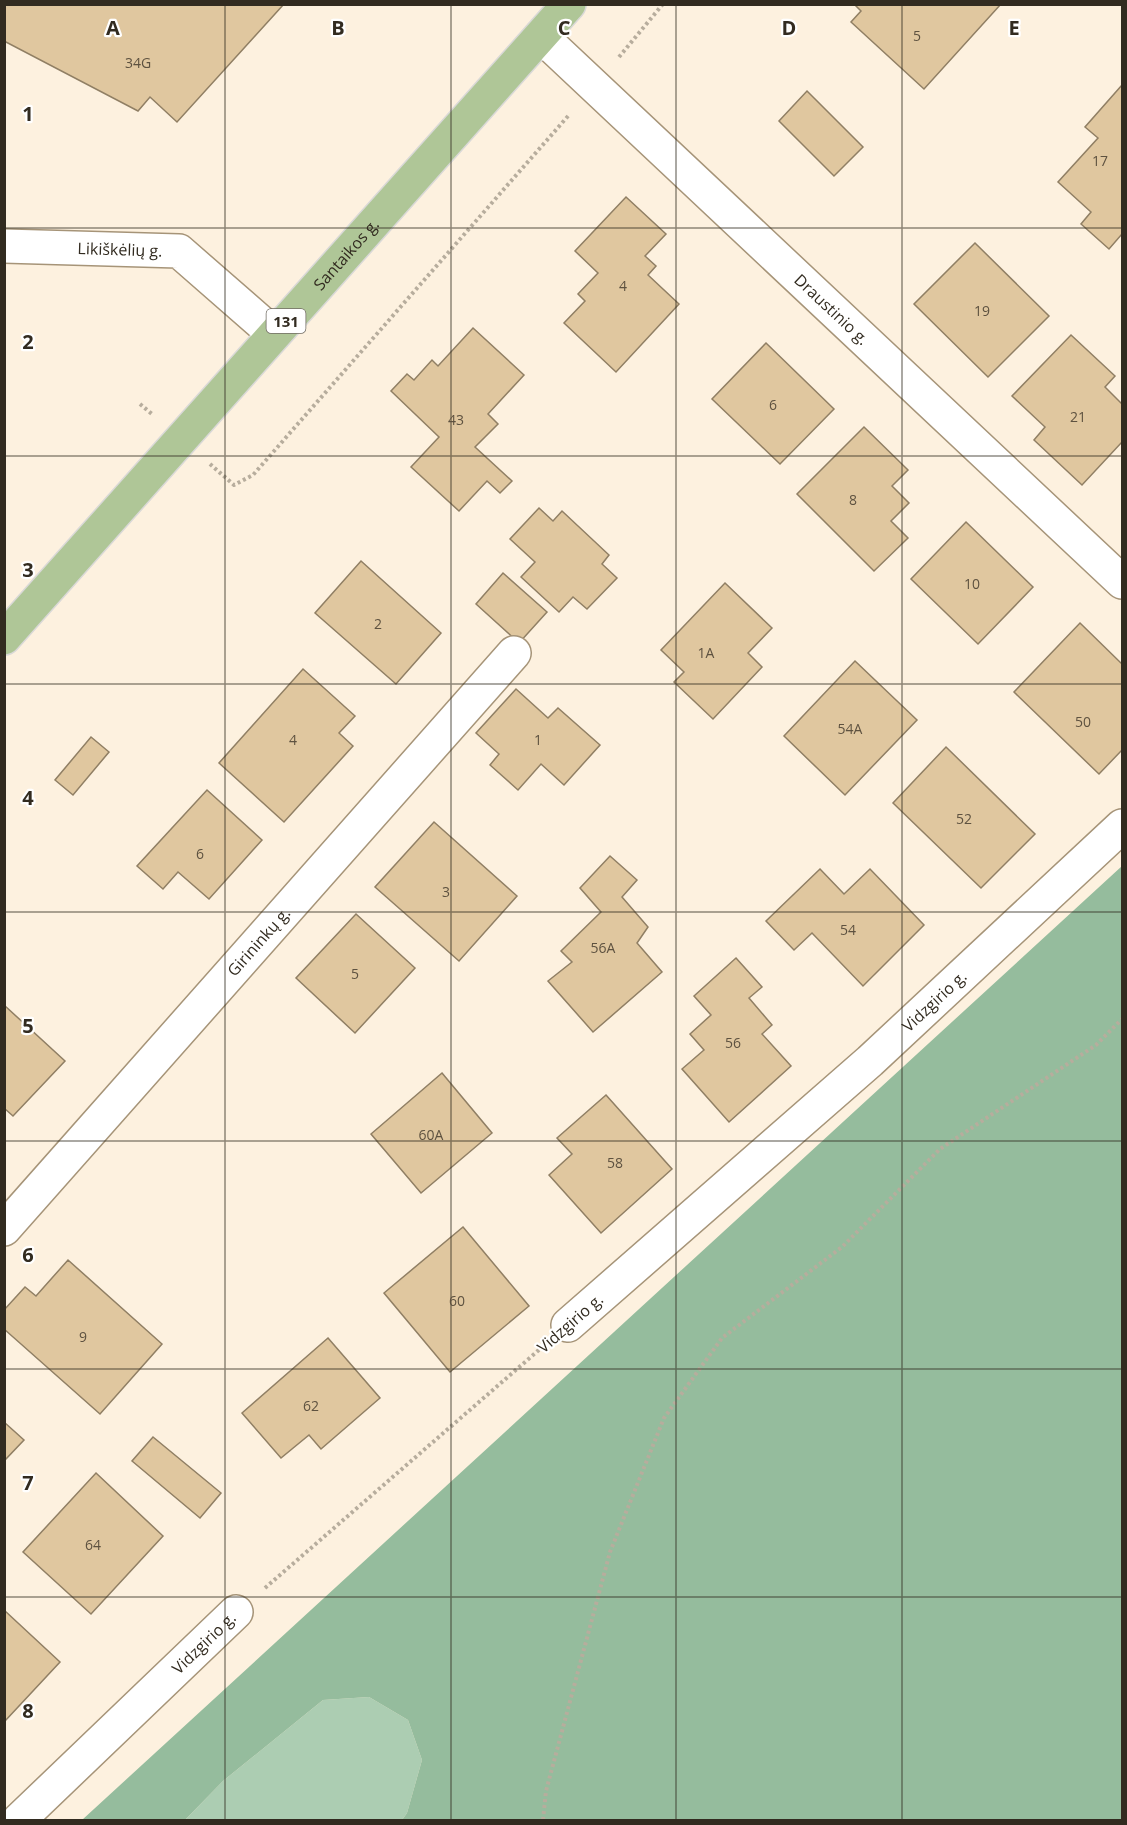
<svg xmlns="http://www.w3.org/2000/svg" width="1127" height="1825" font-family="'Open Sans',sans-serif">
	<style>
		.green { fill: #accdb2 }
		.forest { fill: #95bc9d }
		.building { fill: #e0c79f; stroke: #907f64; stroke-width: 1.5 }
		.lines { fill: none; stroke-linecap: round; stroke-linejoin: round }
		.minor-casing { stroke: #a69478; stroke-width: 36 }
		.major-casing { stroke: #dad9d7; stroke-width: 36 }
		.path { stroke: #b7ad9d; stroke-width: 4; stroke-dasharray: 3 3; stroke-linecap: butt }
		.minor { stroke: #fff; stroke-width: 33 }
		.major { stroke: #afc697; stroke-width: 33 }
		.grid { fill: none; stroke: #322b20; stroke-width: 1.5; stroke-opacity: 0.55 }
		.labels { text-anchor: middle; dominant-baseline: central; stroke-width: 4.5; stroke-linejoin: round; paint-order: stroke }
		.number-label { font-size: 14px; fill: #5e5240 }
		.shield { fill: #fff; stroke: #706b63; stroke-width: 1.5 }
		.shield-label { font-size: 15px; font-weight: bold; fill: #322b20 }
		.street-label { font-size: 16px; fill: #322b20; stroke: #fff }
		.grid-label { font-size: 20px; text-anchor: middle; font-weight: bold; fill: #322b20; stroke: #fff; stroke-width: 4.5; stroke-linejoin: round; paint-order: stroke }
	</style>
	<rect width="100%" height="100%" fill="#fdf1df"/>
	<!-- green -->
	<polygon class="green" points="369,1697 408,1720 422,1760 407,1813 402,1820 185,1820 223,1781 323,1700"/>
	<!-- forest -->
	<polygon class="forest" points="1122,866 1122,1820 402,1820 407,1813 422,1760 408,1720 369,1697 323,1700 223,1781 185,1820 82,1820"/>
	<!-- building -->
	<g class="building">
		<polygon points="4,4 284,4 177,122 150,97 138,111 4,41"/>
		<polygon points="854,4 1001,4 924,89 851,22 861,11"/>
		<polygon points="1122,85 1122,234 1109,249 1081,224 1091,212 1058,182 1098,138 1085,127"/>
		<polygon points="807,91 863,147 834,176 779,121"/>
		<polygon points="626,197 666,234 645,256 656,266 648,275 679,304 616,372 564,323 585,301 578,294 598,273 575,251"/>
		<polygon points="975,243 1049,316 988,377 914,304"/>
		<polygon points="473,328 524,375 488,414 498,424 475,447 512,481 500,493 487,481 459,511 411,467 439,437 391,391 407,374 414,380 432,360 438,366"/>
		<polygon points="1071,335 1115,376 1105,387 1122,404 1122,442 1082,485 1034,440 1045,427 1012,396"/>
		<polygon points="766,343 834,409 780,464 712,399"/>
		<polygon points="864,427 908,470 892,486 909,503 891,521 908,538 874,571 797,494"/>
		<polygon points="539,508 553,521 562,511 609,555 602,564 617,578 587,609 573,597 559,612 521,577 535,562 510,539"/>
		<polygon points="966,522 1033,587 978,644 911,579"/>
		<polygon points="361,561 441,633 396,684 315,613"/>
		<polygon points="503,573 547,612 519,643 476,604"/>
		<polygon points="725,583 772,628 748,653 762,667 713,719 674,682 684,672 661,650"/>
		<polygon points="1080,623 1122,664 1122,750 1099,774 1014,692"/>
		<polygon points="855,661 917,720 845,795 784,736"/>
		<polygon points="303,669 355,716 339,733 353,746 284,822 219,763"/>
		<polygon points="516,689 548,718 558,708 600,745 564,785 541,764 518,790 490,765 499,754 476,733"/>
		<polygon points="91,737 109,752 73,795 55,780"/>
		<polygon points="946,747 1035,834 981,888 893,803"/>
		<polygon points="207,790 262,840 209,899 178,872 163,889 137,866"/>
		<polygon points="434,822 517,896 459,961 375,887"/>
		<polygon points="610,856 637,880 622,897 648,927 637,943 662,972 593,1032 548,981 572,962 561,951 601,912 580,888"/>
		<polygon points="820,869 844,894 870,869 924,925 863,986 812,933 794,950 766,921"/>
		<polygon points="356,914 415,968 355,1033 296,978"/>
		<polygon points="736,958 762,987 749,998 772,1025 762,1034 791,1066 729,1122 682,1069 704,1050 690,1034 711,1015 694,996"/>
		<polygon points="4,1005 65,1061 13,1116 4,1108"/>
		<polygon points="442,1073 492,1133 421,1193 371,1134"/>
		<polygon points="606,1095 672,1169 601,1233 549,1175 572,1154 557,1138"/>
		<polygon points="463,1227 529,1306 450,1372 384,1293"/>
		<polygon points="68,1260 162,1344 100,1414 4,1329 4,1310 25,1287 36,1296"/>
		<polygon points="328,1338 380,1398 321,1449 309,1435 281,1458 242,1413"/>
		<polygon points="4,1422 24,1440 4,1461"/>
		<polygon points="153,1437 221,1493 200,1518 132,1461"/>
		<polygon points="96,1473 163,1536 91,1614 23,1552"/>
		<polygon points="4,1610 60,1662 5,1721 4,1721"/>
	</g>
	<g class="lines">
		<defs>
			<g id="minor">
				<path id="s1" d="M541,36L1122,582"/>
				<path id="s2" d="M4,246L179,251L274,334"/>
				<path id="s3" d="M4,1229L514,653"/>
				<path id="s4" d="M568,1325L870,1061L1122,826"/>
				<path id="s5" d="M19,1820L236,1612"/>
			</g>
			<g id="major">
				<path id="s6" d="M4,638L569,4"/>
			</g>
		</defs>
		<!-- minor casing -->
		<use href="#minor" class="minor-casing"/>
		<!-- major casing -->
		<use href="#major" class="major-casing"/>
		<!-- path -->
		<g class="path">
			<polyline points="619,57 663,4"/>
			<polyline points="140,404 152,414"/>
			<polyline points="210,464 234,485 253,475 569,115"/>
			<polyline points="265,1588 540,1349"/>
			<polyline points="543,1820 546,1791 610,1552 664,1418 722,1338 842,1247 940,1149 1096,1045 1122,1019"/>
		</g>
		<!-- minor -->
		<use href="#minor" class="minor"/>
		<!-- major -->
		<use href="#major" class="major"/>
	</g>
	<!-- grid -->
	<path class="grid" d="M225,4V1820M451,4V1820M676,4V1820M902,4V1820M4,228H1122M4,456H1122M4,684H1122M4,912H1122M4,1141H1122M4,1369H1122M4,1597H1122"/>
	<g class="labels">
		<!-- number labels -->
		<g class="number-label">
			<text x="917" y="35">5</text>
			<text x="138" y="62">34G</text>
			<text x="1100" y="160">17</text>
			<text x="623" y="285">4</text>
			<text x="982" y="310">19</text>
			<text x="773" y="404">6</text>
			<text x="1078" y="416">21</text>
			<text x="456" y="419">43</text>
			<text x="853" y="499">8</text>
			<text x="972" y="583">10</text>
			<text x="378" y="623">2</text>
			<text x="706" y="652">1A</text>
			<text x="1083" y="721">50</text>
			<text x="850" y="728">54A</text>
			<text x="293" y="739">4</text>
			<text x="538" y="739">1</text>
			<text x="964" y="818">52</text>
			<text x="200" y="853">6</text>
			<text x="446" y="891">3</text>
			<text x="848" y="929">54</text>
			<text x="603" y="947">56A</text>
			<text x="355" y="973">5</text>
			<text x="733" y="1042">56</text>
			<text x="431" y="1134">60A</text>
			<text x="615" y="1162">58</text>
			<text x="457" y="1300">60</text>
			<text x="83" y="1336">9</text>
			<text x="311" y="1405">62</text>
			<text x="93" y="1544">64</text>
		</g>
		<!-- shield labels -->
		<rect class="shield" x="266.5" y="309" width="39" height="24" rx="4.5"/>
		<g class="shield-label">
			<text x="286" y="321">131</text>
		</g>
		<!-- street labels -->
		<g class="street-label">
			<text stroke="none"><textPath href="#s2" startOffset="116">Likiškėlių g.</textPath></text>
			<text stroke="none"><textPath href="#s6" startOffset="514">Santaikos g.</textPath></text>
			<text stroke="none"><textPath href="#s1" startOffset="399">Draustinio g.</textPath></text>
			<text stroke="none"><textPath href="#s3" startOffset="384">Girininkų g.</textPath></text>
			<text stroke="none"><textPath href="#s4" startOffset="489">Vidzgirio g.</textPath></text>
			<text transform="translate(570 1323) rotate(-41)">Vidzgirio g.</text>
			<text stroke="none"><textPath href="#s5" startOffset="256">Vidzgirio g.</textPath></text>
		</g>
	</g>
	<g class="grid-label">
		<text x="113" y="35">A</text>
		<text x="338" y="35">B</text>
		<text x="564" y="35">C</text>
		<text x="789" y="35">D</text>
		<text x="1014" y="35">E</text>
		<text x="28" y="121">1</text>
		<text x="28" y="349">2</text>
		<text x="28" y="577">3</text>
		<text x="28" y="805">4</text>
		<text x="28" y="1033">5</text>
		<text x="28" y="1262">6</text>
		<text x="28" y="1490">7</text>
		<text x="28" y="1718">8</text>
	</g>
	<!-- border -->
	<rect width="1127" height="1825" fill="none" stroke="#322b20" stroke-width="12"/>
</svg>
